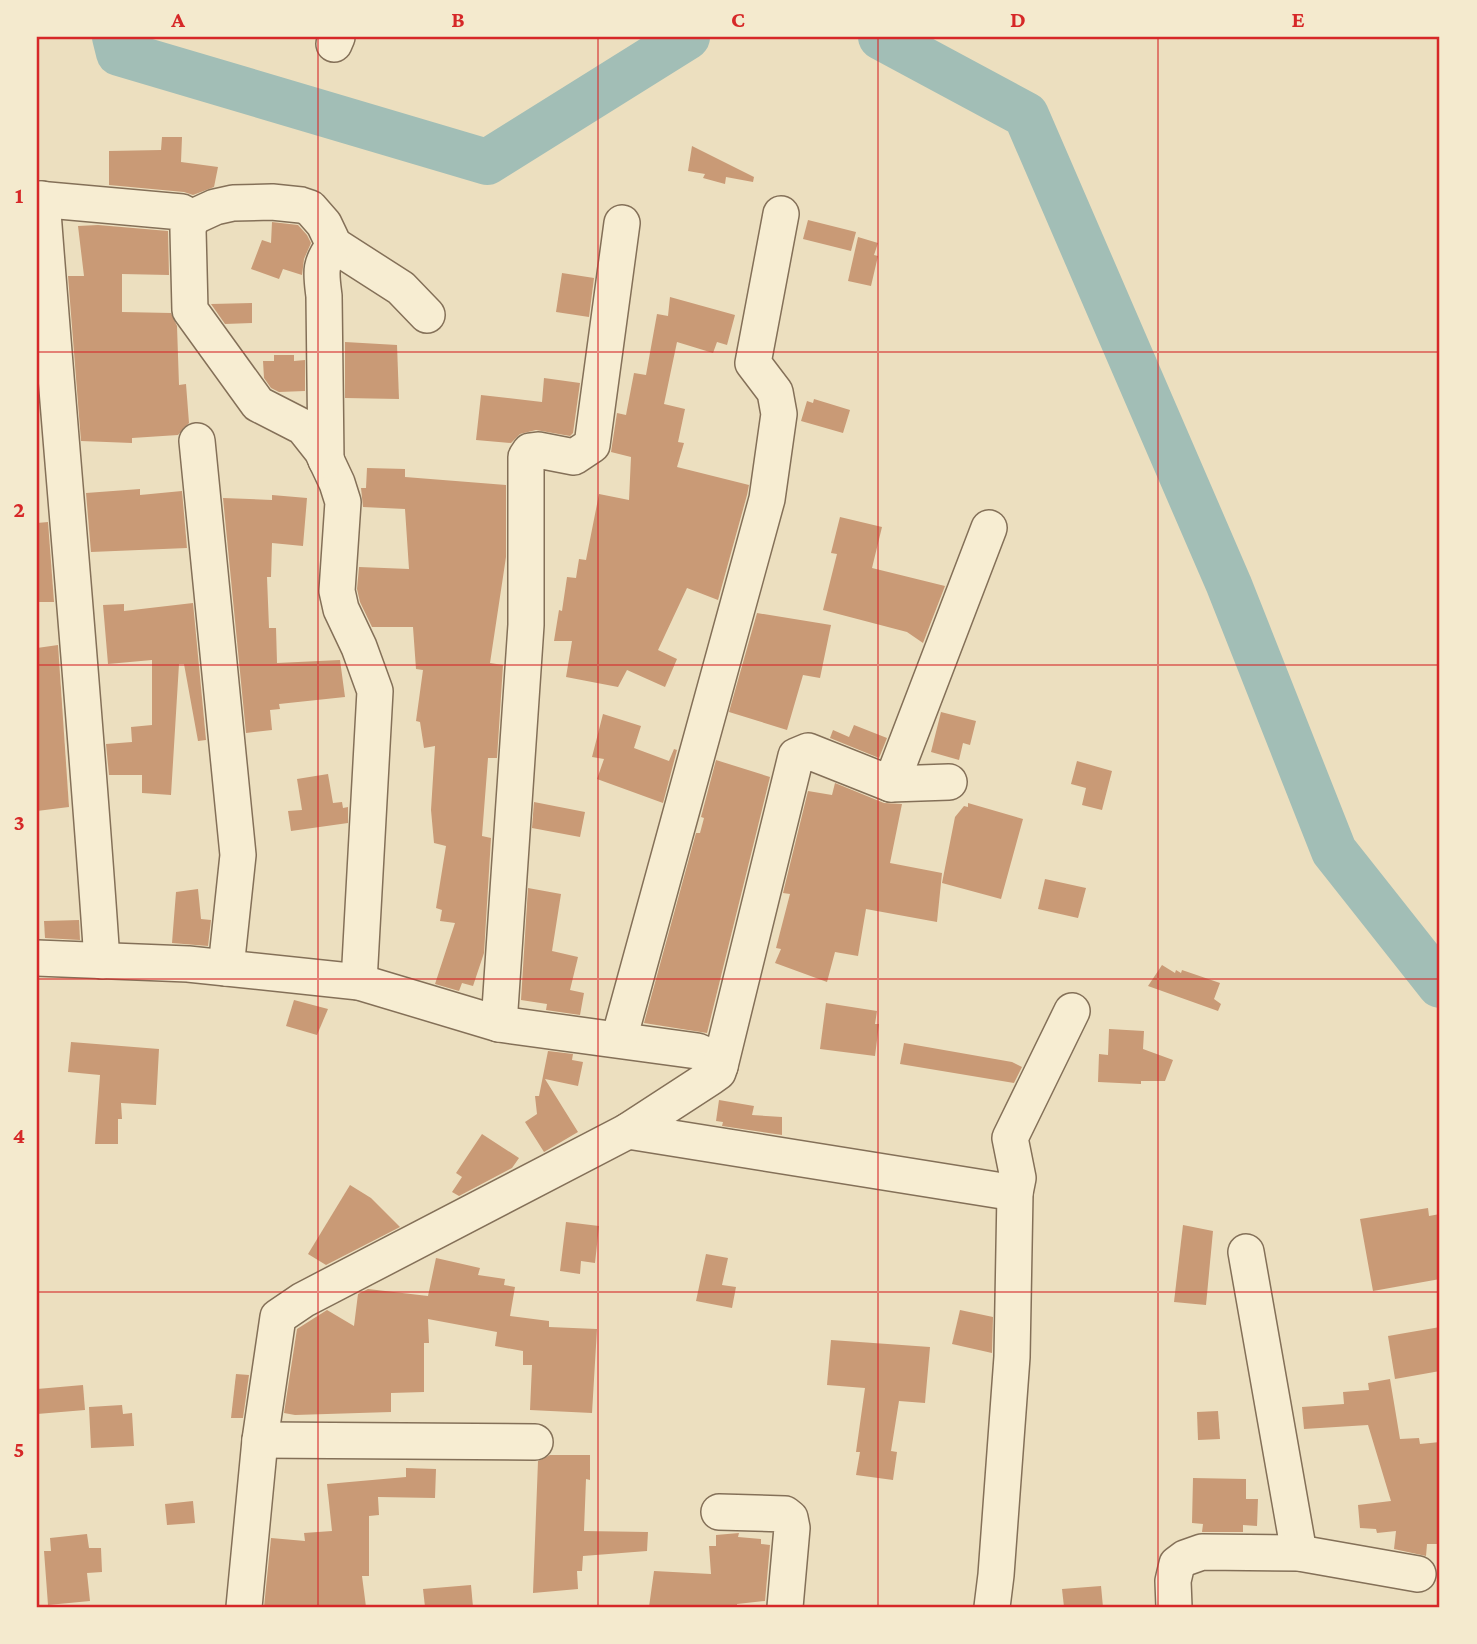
<svg xmlns="http://www.w3.org/2000/svg" width="1477" height="1644" font-family="'Crimson Pro',serif">
	<style>
		.lines { fill: none; stroke-linecap: round; stroke-linejoin: round }
		.river { stroke: #a2beb6; stroke-width: 46 }
		.building { fill: #c99a76 }
		.minor-casing { stroke: #847058; stroke-width: 38 }
		.minor { stroke: #f7edd2; stroke-width: 35 }
		.grid { fill: none; stroke: #d62828; stroke-width: 2; stroke-opacity: 0.55 }
		.neatline { fill: none; stroke: #d62828; stroke-width: 2.5 }
		.grid-label { font-size: 23px; text-anchor: middle; font-weight: bold; fill: #d62828 }
	</style>
	<rect width="100%" height="100%" fill="#ecdfbf"/>
	<g class="lines">
		<!-- river -->
		<g class="river">
			<polyline points="115,37 119,53 487,162 687,37"/>
			<polyline points="881,37 1026,115 1229,585 1334,851 1440,985"/>
		</g>
	</g>
	<!-- building -->
	<g class="building">
		<polygon points="162,137 182,137 181,162 218,167 214,187 193,195 184,192 109,185 109,151 161,150"/>
		<polygon points="692,146 754,177 753,182 726,177 725,184 703,178 705,174 688,171"/>
		<polygon points="808,220 856,232 851,251 803,239"/>
		<polygon points="272,222 298,225 307,235 311,243 304,259 302,275 283,269 279,279 251,269 262,240 271,243"/>
		<polygon points="98,225 168,231 169,275 122,274 122,312 171,313 177,326 179,385 186,384 189,423 178,435 132,438 132,443 81,441 68,276 84,276 78,226"/>
		<polygon points="858,237 878,243 874,255 878,256 871,286 848,281"/>
		<polygon points="562,273 594,278 589,317 556,312"/>
		<polygon points="670,297 735,315 727,345 717,342 713,353 677,342 664,404 685,409 678,442 684,443 677,467 749,485 747,495 718,600 687,588 658,650 677,659 665,687 627,670 618,687 566,677 572,641 554,641 559,610 562,611 567,577 576,578 579,559 586,560 599,494 629,500 631,457 611,452 617,413 626,415 634,373 646,375 657,314 668,316"/>
		<polygon points="252,303 252,323 225,324 211,304"/>
		<polygon points="345,342 397,345 399,399 345,398"/>
		<polygon points="274,355 294,355 294,361 305,360 305,391 279,392 271,388 264,378 263,361 274,361"/>
		<polygon points="544,378 580,383 573,433 570,436 536,430 520,434 511,443 476,440 481,395 542,402"/>
		<polygon points="814,399 850,410 843,433 801,421 807,401 813,403"/>
		<polygon points="367,468 405,469 405,477 506,485 506,557 490,663 503,665 497,758 488,758 482,836 491,838 484,953 473,986 462,983 459,991 435,984 455,923 440,921 442,910 436,908 446,846 434,843 431,810 435,746 424,748 420,722 416,721 423,670 416,669 413,627 372,627 360,602 357,589 359,567 409,569 405,509 363,507 361,488 366,488"/>
		<polygon points="140,489 140,495 182,491 187,548 91,552 86,493"/>
		<polygon points="272,495 307,498 303,546 272,543 271,577 267,577 269,628 276,628 277,663 340,660 345,697 279,704 280,709 270,710 272,730 246,733 223,498 272,500"/>
		<polygon points="840,517 882,527 872,568 945,586 923,643 907,632 823,610 837,554 831,553"/>
		<polygon points="48,522 54,602 37,602 37,523"/>
		<polygon points="193,603 206,740 198,741 184,664 179,664 171,795 142,793 142,775 109,775 106,744 132,742 131,727 152,725 152,660 108,664 103,605 124,604 124,611"/>
		<polygon points="757,613 831,625 820,678 803,675 787,730 729,712"/>
		<polygon points="58,645 69,807 37,811 37,648"/>
		<polygon points="941,712 976,721 970,745 963,743 959,760 931,752"/>
		<polygon points="603,714 641,726 634,748 669,761 674,749 677,750 663,803 597,779 604,759 592,757"/>
		<polygon points="854,725 887,738 879,758 830,738 833,730 849,737"/>
		<polygon points="716,760 770,777 707,1033 644,1023 696,833 700,833 704,818 701,817"/>
		<polygon points="1077,761 1112,771 1102,810 1082,805 1086,788 1071,784"/>
		<polygon points="328,774 333,803 342,802 343,808 348,807 348,823 291,831 288,811 302,810 297,779"/>
		<polygon points="835,783 884,803 902,804 890,863 942,873 937,922 866,909 858,956 835,952 827,982 775,963 781,949 776,948 790,894 783,893 808,791 832,795"/>
		<polygon points="534,802 585,812 580,837 532,828"/>
		<polygon points="968,803 1023,819 1001,899 942,883 955,817 964,806 968,807"/>
		<polygon points="1045,879 1086,888 1078,918 1038,909"/>
		<polygon points="528,888 561,894 552,951 578,957 570,990 584,993 580,1015 546,1010 547,1004 521,1000"/>
		<polygon points="198,889 201,919 211,920 208,946 172,943 176,892"/>
		<polygon points="79,920 80,940 45,938 44,921"/>
		<polygon points="1162,965 1175,973 1176,970 1181,973 1182,970 1220,983 1214,999 1221,1004 1218,1011 1148,986"/>
		<polygon points="294,1000 328,1009 317,1035 286,1026"/>
		<polygon points="826,1003 877,1011 875,1024 879,1024 875,1056 820,1049"/>
		<polygon points="1109,1029 1144,1031 1143,1049 1173,1060 1165,1081 1141,1081 1141,1084 1098,1082 1099,1054 1108,1055"/>
		<polygon points="71,1042 159,1049 156,1105 121,1103 122,1119 118,1119 118,1144 95,1144 100,1075 68,1072"/>
		<polygon points="904,1043 1012,1062 1022,1067 1014,1083 900,1064"/>
		<polygon points="548,1051 573,1054 572,1060 583,1062 578,1086 545,1079 578,1132 544,1152 525,1122 537,1114 535,1096 539,1096"/>
		<polygon points="719,1100 754,1106 752,1115 782,1117 782,1135 722,1126 723,1122 716,1121"/>
		<polygon points="482,1134 519,1158 512,1168 459,1196 452,1192 462,1177 456,1173"/>
		<polygon points="350,1185 371,1198 400,1227 326,1265 308,1254"/>
		<polygon points="1428,1208 1429,1216 1440,1214 1440,1279 1373,1291 1360,1219"/>
		<polygon points="566,1222 599,1226 595,1263 581,1261 580,1274 560,1271"/>
		<polygon points="1183,1225 1213,1231 1206,1305 1174,1302"/>
		<polygon points="706,1254 728,1258 722,1285 736,1287 732,1308 696,1301"/>
		<polygon points="436,1258 480,1268 478,1275 505,1279 504,1285 515,1287 510,1316 549,1321 549,1327 597,1329 592,1413 530,1410 532,1365 523,1365 523,1351 495,1346 497,1332 428,1319 429,1343 424,1343 424,1392 391,1393 391,1412 295,1415 284,1413 297,1329 327,1310 354,1326 358,1294 368,1289 428,1296"/>
		<polygon points="960,1310 993,1317 992,1353 952,1344"/>
		<polygon points="1440,1327 1440,1371 1395,1379 1388,1336"/>
		<polygon points="831,1340 930,1347 925,1403 899,1401 891,1451 897,1452 893,1480 856,1475 860,1452 856,1452 865,1388 827,1385"/>
		<polygon points="236,1374 249,1375 243,1418 231,1418"/>
		<polygon points="1390,1379 1400,1439 1419,1438 1420,1444 1440,1442 1440,1544 1427,1544 1426,1556 1394,1549 1396,1531 1377,1533 1376,1529 1360,1528 1358,1505 1391,1501 1368,1425 1304,1429 1302,1407 1344,1404 1343,1392 1369,1390 1368,1383"/>
		<polygon points="83,1385 85,1410 37,1414 37,1389"/>
		<polygon points="122,1405 123,1414 132,1413 134,1446 91,1448 89,1407"/>
		<polygon points="1218,1411 1220,1439 1198,1440 1197,1412"/>
		<polygon points="550,1455 590,1455 590,1480 586,1479 584,1531 648,1532 647,1551 583,1556 582,1571 577,1571 578,1589 533,1593 538,1461"/>
		<polygon points="406,1468 436,1469 435,1498 378,1497 379,1515 369,1516 369,1576 362,1576 366,1607 264,1607 271,1538 305,1541 304,1533 332,1531 327,1484 406,1477"/>
		<polygon points="1193,1478 1246,1479 1246,1499 1258,1499 1257,1526 1243,1525 1243,1532 1202,1532 1203,1524 1192,1523"/>
		<polygon points="193,1501 195,1523 167,1525 165,1504"/>
		<polygon points="739,1533 738,1537 761,1539 761,1544 770,1545 765,1601 737,1604 737,1607 649,1607 654,1571 711,1574 709,1546 716,1546 716,1535"/>
		<polygon points="87,1534 89,1548 101,1548 102,1572 87,1573 90,1601 48,1605 44,1551 51,1551 50,1538"/>
		<polygon points="471,1585 473,1607 425,1607 423,1589"/>
		<polygon points="1101,1586 1103,1607 1064,1607 1062,1589"/>
	</g>
	<g class="lines">
		<defs>
			<g id="minor">
				<polyline points="334,44 337,37"/>
				<polyline points="37,199 182,212 191,218 188,230 190,310 258,404 303,427 322,451 337,483 343,502 337,591 341,609 359,647 375,691 359,982"/>
				<path d="M42,199C61,453 85,706 102,961"/>
				<polyline points="191,218 215,207 233,203 272,202 301,205 310,208 324,224 334,245 401,288 427,315"/>
				<polyline points="197,441 238,855 226,968"/>
				<path d="M326,460L324,296C321,272 319,265 334,245"/>
				<polyline points="891,784 989,528"/>
				<polyline points="37,958 188,964 359,982 499,1024 697,1051 716,1059 720,1066 718,1072 711,1077 628,1131 303,1300 278,1317 260,1440 244,1607"/>
				<polyline points="499,1024 526,625 526,457 530,451 538,450 574,457 592,445 622,223"/>
				<polyline points="619,1039 767,499 779,414 775,392 753,363 781,214"/>
				<polyline points="720,1066 796,756 808,751 891,784 949,782"/>
				<polyline points="628,1131 1015,1193"/>
				<polyline points="1246,1252 1299,1553"/>
				<polyline points="260,1440 535,1442"/>
				<polyline points="719,1512 785,1514 790,1518 792,1528 785,1607"/>
				<polyline points="992,1607 996,1575 1012,1357 1015,1193 1018,1178 1010,1138 1072,1011"/>
				<polyline points="1174,1607 1173,1581 1177,1564 1185,1558 1202,1552 1299,1553 1418,1574"/>
			</g>
		</defs>
		<!-- minor casing -->
		<use href="#minor" class="minor-casing"/>
		<!-- minor -->
		<use href="#minor" class="minor"/>
	</g>
	<!-- grid -->
	<path class="grid" d="M318,37V1607M598,37V1607M878,37V1607M1158,37V1607M37,352H1440M37,665H1440M37,979H1440M37,1292H1440"/>
	<!-- border -->
	<rect width="1477" height="1644" fill="none" stroke="#f4eace" stroke-width="77"/>
	<rect x="38" y="38" width="1400" height="1568" class="neatline"/>
	<g class="grid-label">
		<text x="178" y="27">A</text>
		<text x="458" y="27">B</text>
		<text x="738" y="27">C</text>
		<text x="1018" y="27">D</text>
		<text x="1298" y="27">E</text>
		<text x="19" y="203">1</text>
		<text x="19" y="517">2</text>
		<text x="19" y="830">3</text>
		<text x="19" y="1143">4</text>
		<text x="19" y="1457">5</text>
	</g>
</svg>
